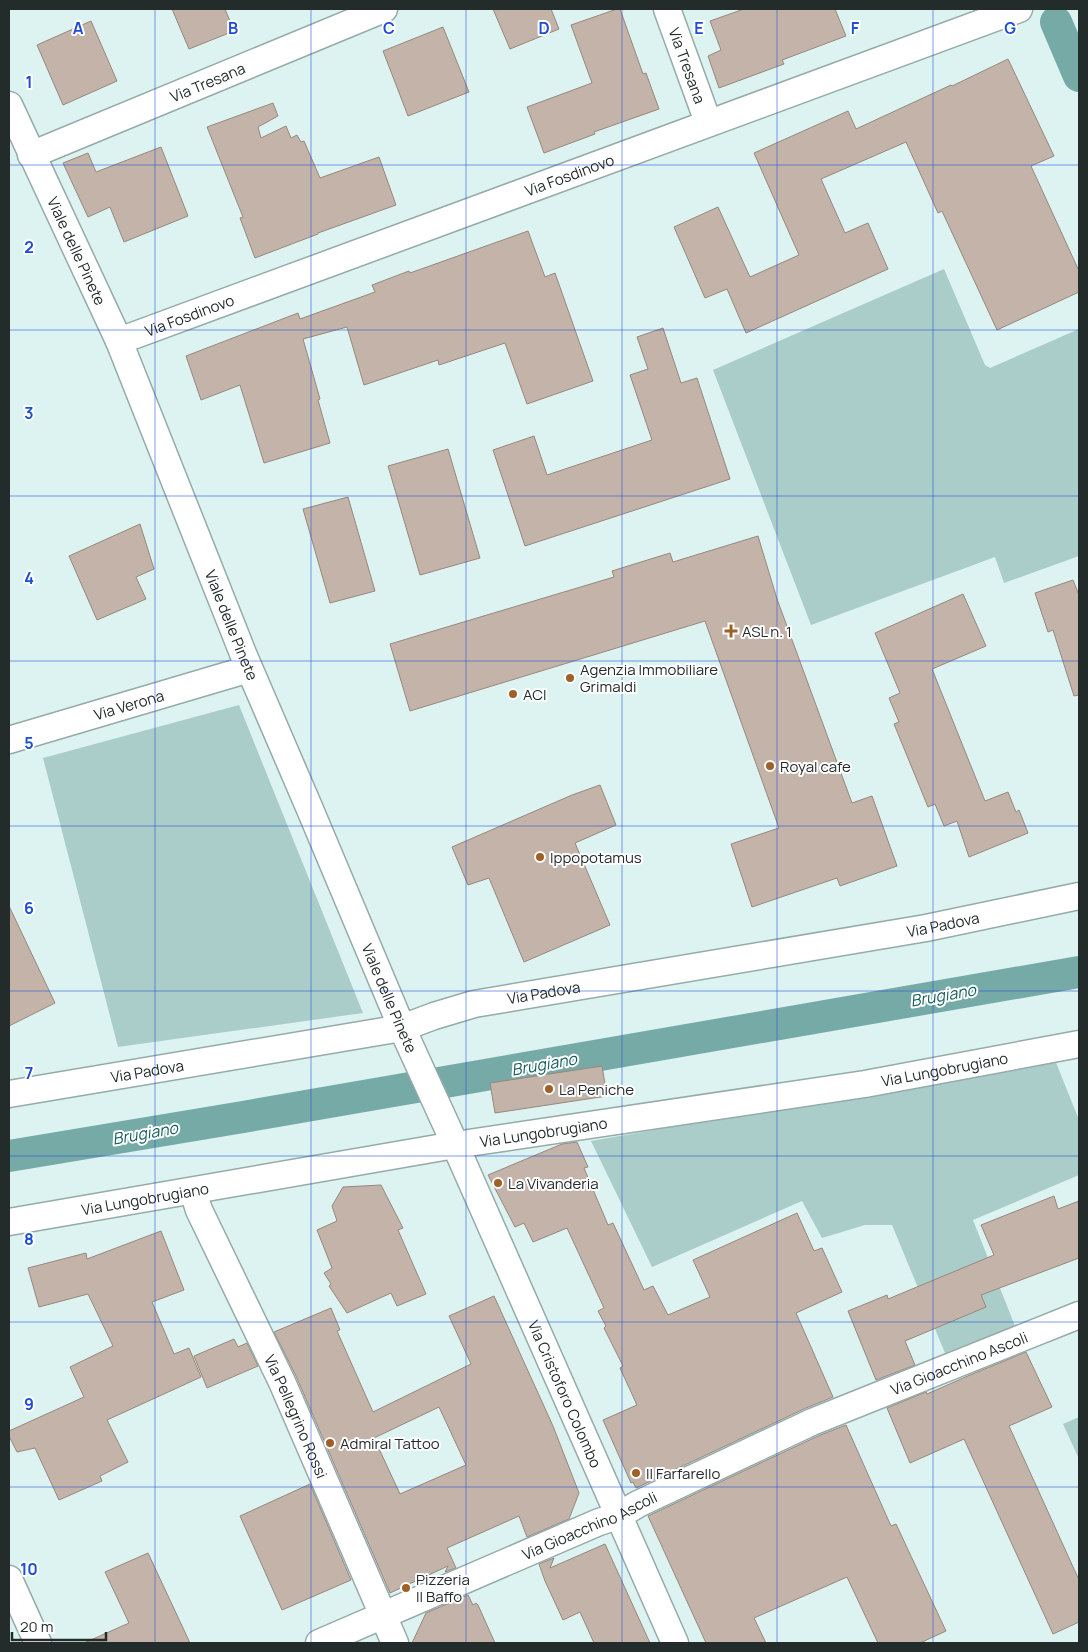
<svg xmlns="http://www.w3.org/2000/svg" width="1088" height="1652" font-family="Manrope,sans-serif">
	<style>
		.green { fill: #aacdca }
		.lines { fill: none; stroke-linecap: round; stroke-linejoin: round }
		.canal { stroke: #76aaa7; stroke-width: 32 }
		.building { fill: #c3b3a8; stroke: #97887d; fill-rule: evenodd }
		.minor-casing { stroke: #95aba9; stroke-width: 29 }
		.minor { stroke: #fff; stroke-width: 26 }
		.grid { fill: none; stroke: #1d4ed8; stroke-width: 1; stroke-opacity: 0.55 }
		.poi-dot { fill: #9f6028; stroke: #fff; stroke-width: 2 }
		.labels { text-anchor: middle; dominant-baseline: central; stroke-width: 4; stroke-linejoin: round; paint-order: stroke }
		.street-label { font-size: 15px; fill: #232c2b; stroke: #fff }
		.poi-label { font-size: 15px; fill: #232c2b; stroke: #fff; text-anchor: start }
		.water-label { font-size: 16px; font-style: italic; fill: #155e5b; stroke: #fff }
		.grid-label { font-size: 16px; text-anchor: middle; font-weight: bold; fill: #1d4ed8; stroke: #fff; stroke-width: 4; stroke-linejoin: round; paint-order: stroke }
	</style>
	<rect width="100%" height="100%" fill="#dcf3f1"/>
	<!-- green -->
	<g class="green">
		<polygon points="944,269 985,365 990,368 1079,329 1079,556 1004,583 995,557 811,625 713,370"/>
		<polygon points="239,705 363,1013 118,1047 43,758"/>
		<polygon points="1055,1060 1079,1120 1079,1175 973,1220 1015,1326 945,1353 892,1225 865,1225 822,1238 802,1201 652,1267 591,1141"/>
		<polygon points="1079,1417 1079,1459 1063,1424"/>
	</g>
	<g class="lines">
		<!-- canal -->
		<g class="canal">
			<polyline points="1056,22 1079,76"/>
			<polyline points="9,1156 243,1117 1079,972"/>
		</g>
	</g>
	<!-- building -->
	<g class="building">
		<polygon points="172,9 225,9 234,31 189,49"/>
		<polygon points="493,9 551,9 559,29 510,49"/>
		<polygon points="617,9 620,9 643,74 646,73 659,109 594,132 595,134 544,153 527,107 592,83 571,25"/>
		<polygon points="744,9 835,9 846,36 782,60 784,64 719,88 708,56 721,50 710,21"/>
		<polygon points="91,21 117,81 63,105 37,45"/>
		<polygon points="443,27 469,92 408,116 383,51"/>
		<polygon points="1008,59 1054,156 1031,166 1079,271 1079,292 997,330 942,211 938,213 906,142 821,179 845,233 868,223 888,269 746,333 727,289 705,298 674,227 718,207 750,277 799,255 754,153 848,111 856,129 951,85 952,86"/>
		<polygon points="273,103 278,116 258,127 261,138 286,126 291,138 297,135 301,142 304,141 320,178 379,157 396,205 318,233 318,234 255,258 240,218 243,217 207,127"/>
		<polygon points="161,147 188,216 124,242 110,207 88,217 63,163 88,153 96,172"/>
		<polygon points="528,231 545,277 555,273 593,381 527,404 505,343 439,365 438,360 364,385 347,327 303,339 320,399 318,400 330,443 264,463 240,385 201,400 186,356 298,313 300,319 375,292 372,285 409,271 410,273"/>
		<polygon points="663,328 681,383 697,378 730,479 525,546 493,450 534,436 547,475 652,440 630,375 648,369 637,337"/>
		<polygon points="448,449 480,558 420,575 388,466"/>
		<polygon points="348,497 375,591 330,603 303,509"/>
		<polygon points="140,524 154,569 136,577 146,599 97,620 69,556"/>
		<polygon points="758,536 777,599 852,803 872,796 897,866 840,886 837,878 752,907 731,844 779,828 705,621 410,711 390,644 614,577 612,571 670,553 673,562"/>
		<polygon points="1073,580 1079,595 1079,695 1074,696 1053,630 1048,632 1035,593"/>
		<polygon points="963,594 986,646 932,669 985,801 1008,792 1016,812 1019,810 1028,833 969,857 957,821 944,826 935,804 928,807 894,724 899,722 889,698 900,693 875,633"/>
		<polygon points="600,785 616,825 575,843 610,925 524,962 489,878 468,885 452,847 572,795"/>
		<polygon points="9,906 55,1003 9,1026"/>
		<polygon points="602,1066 607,1096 495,1113 490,1083"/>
		<polygon points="577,1142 588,1167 584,1168 608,1225 613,1223 644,1290 653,1286 668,1315 710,1297 693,1260 797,1213 814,1251 822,1248 842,1292 796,1313 833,1397 806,1408 636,1488 633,1482 631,1483 603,1420 637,1405 620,1368 623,1366 604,1328 606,1326 598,1311 604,1308 567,1228 533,1242 524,1223 515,1227 488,1175 562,1144"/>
		<polygon points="381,1185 403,1228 398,1230 426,1294 397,1306 391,1293 347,1313 329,1286 331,1284 324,1273 332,1268 317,1230 337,1221 332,1206 343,1187"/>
		<polygon points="1054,1196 1058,1209 1079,1201 1079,1258 981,1295 986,1307 905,1341 915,1365 876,1380 848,1311 887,1295 888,1299 994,1255 981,1225"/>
		<polygon points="161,1231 184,1290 152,1302 174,1354 189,1348 201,1377 107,1420 128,1462 100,1476 102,1481 59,1500 35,1448 17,1452 9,1436 9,1431 84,1397 70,1367 113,1346 88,1294 39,1307 28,1268 86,1253 87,1259"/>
		<path d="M494,1296L553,1426L579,1493L569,1519L527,1537L519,1516L447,1548L456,1568L445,1572L448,1566L390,1593L296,1376L274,1332L331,1308L340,1330L337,1331L373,1412L471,1364L449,1316ZM439,1407L466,1465L400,1494L374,1438Z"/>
		<polygon points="234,1339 238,1347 247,1343 258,1366 207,1388 194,1356"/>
		<polygon points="1026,1352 1052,1407 1009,1426 1079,1580 1079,1622 1053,1634 964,1439 910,1463 887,1408 926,1392 927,1394 970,1375"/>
		<polygon points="846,1425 891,1526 896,1524 946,1631 920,1643 878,1643 847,1577 754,1618 766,1643 706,1643 648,1516 818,1436"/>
		<polygon points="310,1484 351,1580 282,1610 240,1516"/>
		<polygon points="605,1544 650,1643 594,1643 580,1612 563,1620 545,1581 539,1564 554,1558 550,1568"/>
		<polygon points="148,1553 190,1643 84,1643 129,1623 105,1572"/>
		<polygon points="468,1595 473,1605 476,1603 478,1605 495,1643 412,1643 426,1613"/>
	</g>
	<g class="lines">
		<defs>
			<g id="minor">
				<path id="s1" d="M667,9L708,122"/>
				<path id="s2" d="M9,105L119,341L244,656L309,807L402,1028L449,1131L675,1643"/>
				<path id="s3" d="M31,155L384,9"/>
				<path id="s4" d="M119,341L1019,9"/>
				<path id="s5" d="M9,740L249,669"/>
				<path id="s6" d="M9,1094L402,1028L434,1016L474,1004L926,928L1079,896"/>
				<path id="s7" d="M193,1191L199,1210L282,1382L395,1643"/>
				<path id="s8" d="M9,1222L455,1145L865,1084L1079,1044"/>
				<polyline points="9,1579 38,1643"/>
				<path id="s9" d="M319,1643L599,1522L618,1516L638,1504L812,1422L1079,1315"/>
			</g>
		</defs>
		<!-- minor casing -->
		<use href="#minor" class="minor-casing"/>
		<!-- minor -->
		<use href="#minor" class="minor"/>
	</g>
	<!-- grid -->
	<path class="grid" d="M155,9V1643M311,9V1643M466,9V1643M622,9V1643M777,9V1643M933,9V1643M9,165H1079M9,330H1079M9,496H1079M9,661H1079M9,826H1079M9,991H1079M9,1156H1079M9,1322H1079M9,1487H1079"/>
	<!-- markers -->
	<g class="poi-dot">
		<path d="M728.5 623.5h5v5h5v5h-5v5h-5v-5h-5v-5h5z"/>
		<circle cx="570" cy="678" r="5"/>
		<circle cx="513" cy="694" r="5"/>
		<circle cx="770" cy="766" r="5"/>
		<circle cx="540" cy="857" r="5"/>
		<circle cx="549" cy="1089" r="5"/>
		<circle cx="498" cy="1183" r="5"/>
		<circle cx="330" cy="1443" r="5"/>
		<circle cx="636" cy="1473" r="5"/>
		<circle cx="406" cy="1588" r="5"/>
	</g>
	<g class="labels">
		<!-- street labels -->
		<g class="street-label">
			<text stroke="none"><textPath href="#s1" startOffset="60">Via Tresana</textPath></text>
			<text stroke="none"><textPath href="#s3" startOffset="191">Via Tresana</textPath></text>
			<text stroke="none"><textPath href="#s4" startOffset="480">Via Fosdinovo</textPath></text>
			<text stroke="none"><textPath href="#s2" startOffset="161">Viale delle Pinete</textPath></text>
			<text stroke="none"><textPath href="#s4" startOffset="75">Via Fosdinovo</textPath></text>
			<text stroke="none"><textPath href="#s2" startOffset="566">Viale delle Pinete</textPath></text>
			<text stroke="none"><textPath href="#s5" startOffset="125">Via Verona</textPath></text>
			<text stroke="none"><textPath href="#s6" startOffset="950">Via Padova</textPath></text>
			<text stroke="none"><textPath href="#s6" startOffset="545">Via Padova</textPath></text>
			<text stroke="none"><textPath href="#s2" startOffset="971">Viale delle Pinete</textPath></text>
			<text stroke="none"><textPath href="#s8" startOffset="948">Via Lungobrugiano</textPath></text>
			<text stroke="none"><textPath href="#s6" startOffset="140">Via Padova</textPath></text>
			<text stroke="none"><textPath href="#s8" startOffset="542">Via Lungobrugiano</textPath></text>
			<text stroke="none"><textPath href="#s8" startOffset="138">Via Lungobrugiano</textPath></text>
			<text stroke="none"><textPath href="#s9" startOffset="699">Via Gioacchino Ascoli</textPath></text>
			<text stroke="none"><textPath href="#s2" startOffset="1404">Via Cristoforo Colombo</textPath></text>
			<text stroke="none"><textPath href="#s7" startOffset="248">Via Pellegrino Rossi</textPath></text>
			<text stroke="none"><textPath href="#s9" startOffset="295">Via Gioacchino Ascoli</textPath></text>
		</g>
		<!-- poi labels -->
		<g class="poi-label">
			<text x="742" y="631">ASL n. 1</text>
			<text x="580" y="669">Agenzia Immobiliare<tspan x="580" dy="17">Grimaldi</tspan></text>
			<text x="523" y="694">ACI</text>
			<text x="780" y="766">Royal cafe</text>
			<text x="550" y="857">Ippopotamus</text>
			<text x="559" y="1089">La Peniche</text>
			<text x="508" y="1183">La Vivanderia</text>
			<text x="340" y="1443">Admiral Tattoo</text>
			<text x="646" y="1473">Il Farfarello</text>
			<text x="416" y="1579">Pizzeria<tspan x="416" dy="17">Il Baffo</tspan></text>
		</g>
		<!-- water labels -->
		<g class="water-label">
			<text transform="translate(943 995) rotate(-10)">Brugiano</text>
			<text transform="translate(544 1064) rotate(-10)">Brugiano</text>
			<text transform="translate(145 1133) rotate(-10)">Brugiano</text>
		</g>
	</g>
	<g class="grid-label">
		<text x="78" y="34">A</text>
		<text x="233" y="34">B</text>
		<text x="389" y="34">C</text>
		<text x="544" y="34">D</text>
		<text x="699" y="34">E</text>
		<text x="855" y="34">F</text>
		<text x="1010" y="34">G</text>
		<text x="29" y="88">1</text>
		<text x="29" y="253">2</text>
		<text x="29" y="419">3</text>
		<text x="29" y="584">4</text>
		<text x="29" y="749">5</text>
		<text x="29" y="914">6</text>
		<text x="29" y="1079">7</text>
		<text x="29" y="1245">8</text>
		<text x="29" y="1410">9</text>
		<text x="29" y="1575">10</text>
	</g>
	<!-- border -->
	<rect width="1088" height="1652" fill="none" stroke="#232c2b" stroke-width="20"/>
	<!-- scale -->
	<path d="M12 1632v8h94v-8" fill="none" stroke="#232c2b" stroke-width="2.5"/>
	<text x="20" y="1632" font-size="15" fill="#232c2b" stroke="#ffffff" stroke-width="4" paint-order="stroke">20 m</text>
</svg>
